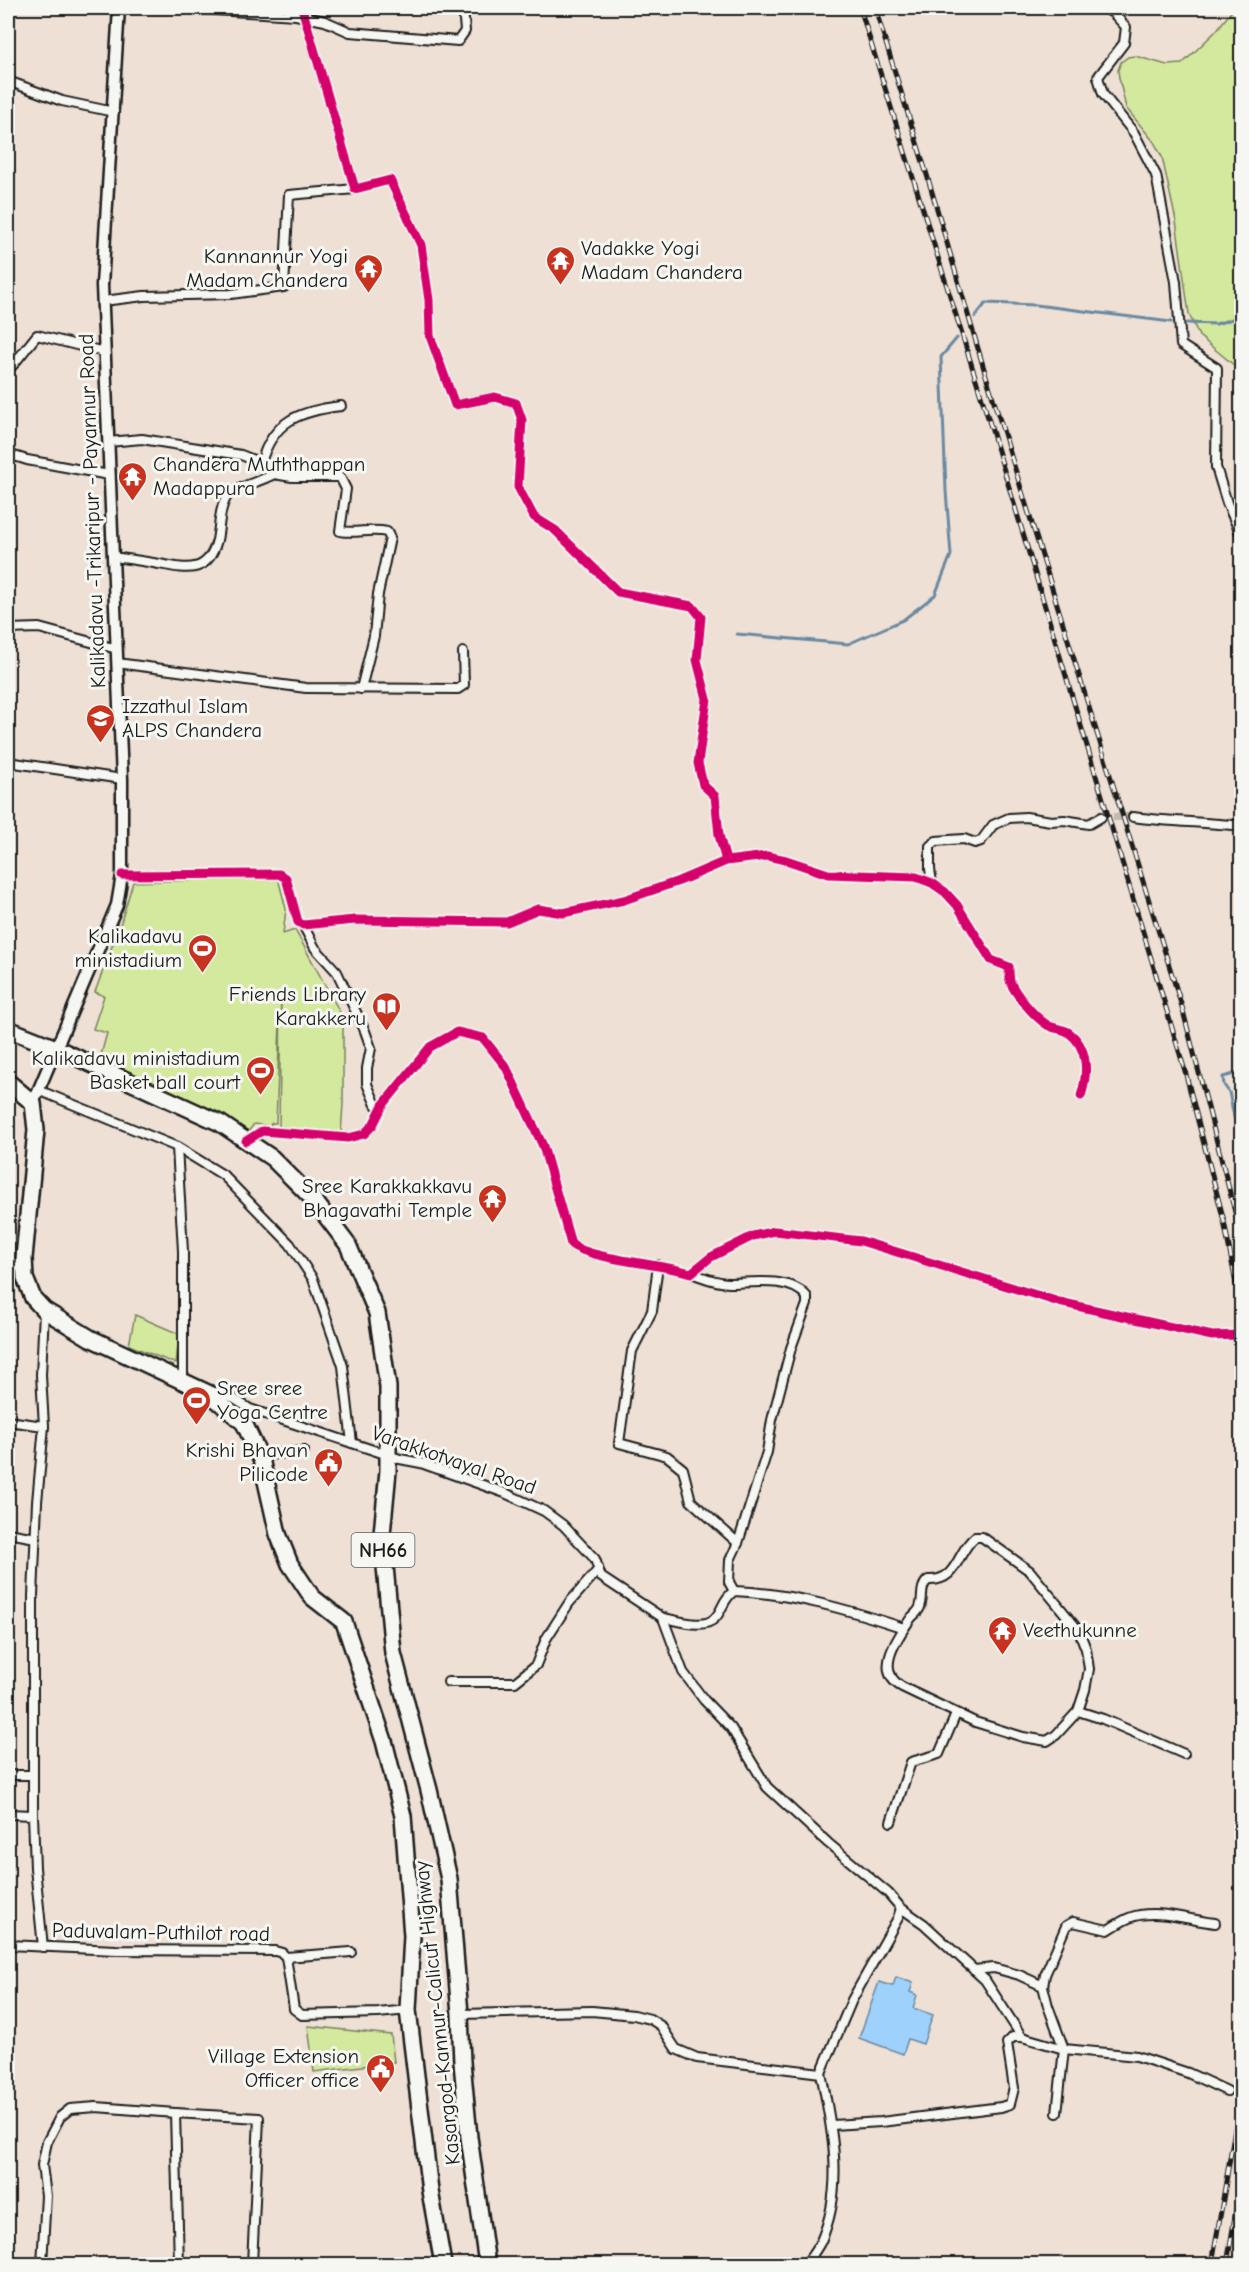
<svg xmlns="http://www.w3.org/2000/svg" width="1249" height="2272" font-family="'Comic Neue',sans-serif">
	<style>
		.green { fill: #d3e99e; stroke: #78825d; stroke-width: 1.5 }
		.water { fill: #9ed2fc; stroke: #6a89a2; stroke-width: 1.5 }
		.lines { fill: none; stroke-linecap: round; stroke-linejoin: round }
		.stream { stroke: #6a89a2; stroke-width: 3 }
		.street-tunnel { stroke: #c4b9af; stroke-width: 8; stroke-dasharray: 8 4; stroke-linecap: butt }
		.street-casing { stroke: #1c1c1c; stroke-width: 12 }
		.secondary-casing { stroke: #1c1c1c; stroke-width: 15 }
		.highway-casing { stroke: #1c1c1c; stroke-width: 20 }
		.street { stroke: #f6f6f2; stroke-width: 8 }
		.secondary { stroke: #f6f6f2; stroke-width: 10 }
		.highway { stroke: #f6f6f2; stroke-width: 15 }
		.rail-casing { stroke: #1c1c1c; stroke-width: 5 }
		.rail { stroke: #f6f6f2; stroke-width: 3; stroke-dasharray: 9; stroke-linecap: butt }
		.cycleway-casing { stroke: #f6f6f2; stroke-width: 13 }
		.cycleway { stroke: #d6006c; stroke-width: 9 }
		.labels { text-anchor: middle; dominant-baseline: central; stroke-width: 6; stroke-linejoin: round; paint-order: stroke }
		.shield { fill: #f6f6f2; stroke: #5d5d5c; stroke-width: 1.5 }
		.shield-label { font-size: 20px; font-weight: bold; fill: #1c1c1c }
		.poi-label { font-size: 21px; fill: #1c1c1c; stroke: #f6f6f2; text-anchor: end }
		.street-label { font-size: 21px; fill: #1c1c1c; stroke: #f6f6f2 }
	</style>
	<rect width="100%" height="100%" fill="#eee0d4"/>
	<filter id="ink" filterUnits="userSpaceOnUse"><feTurbulence type="fractalNoise" baseFrequency=".0167" numOctaves="2"/><feDisplacementMap in="SourceGraphic" scale="12" xChannelSelector="R" yChannelSelector="G"/><feConvolveMatrix kernelMatrix="1 2 1 2 8 2 1 2 1" color-interpolation-filters="sRGB"/></filter>
	<g filter="url(#ink)">
		<!-- green -->
		<g class="green">
			<polygon points="1234,8 1242,8 1241,371 1199,336 1189,314 1176,221 1162,157 1154,142 1126,108 1119,78 1118,70 1121,62 1128,57 1135,56 1167,65 1182,64 1216,31"/>
			<path d="M278,878L286,909L283,934L295,930L343,1018V1104L341,1134L279,1127L281,998L276,1123H272L269,1126L254,1124L248,1132C200,1106 147,1086 101,1055L107,1033L93,1029L104,996L95,992L121,922L133,882Z"/>
			<polygon points="135,1315 179,1334 176,1364 129,1345"/>
			<polygon points="308,2026 391,2035 394,2062 314,2072"/>
		</g>
		<!-- water -->
		<polygon class="water" points="896,1977 913,1983 910,1992 917,1995 913,2008 933,2015 923,2044 908,2039 903,2054 859,2038 879,1982 893,1986"/>
		<g class="lines">
			<!-- stream -->
			<g class="stream">
				<polyline points="975,317 986,303 1036,305 1171,322"/>
				<polyline points="1187,323 1216,324 1242,316"/>
				<polyline points="737,634 848,644 903,620 935,595 951,555 946,491 941,357 957,338"/>
				<polyline points="1242,1072 1223,1077 1224,1085 1229,1092 1242,1157"/>
			</g>
			<!-- street-tunnel -->
			<polyline class="street-tunnel" points="1101,817 1133,817"/>
			<defs>
				<g id="street">
					<polyline points="181,8 296,15 325,21 350,32 458,41 465,31 463,8"/>
					<polyline points="302,8 355,189 390,180 421,245 429,300 430,336 455,405 495,397 516,403 522,420 518,487 534,517 555,530 618,592 692,606 701,617 697,660 707,699 698,763 703,785 715,796 719,835 726,861"/>
					<polyline points="1105,8 1114,14 1126,27 1124,43 1098,77 1103,94 1134,133 1156,175 1176,282 1181,345 1217,368 1216,467 1227,503 1242,537"/>
					<polyline points="8,81 62,101 114,112"/>
					<polyline points="103,301 144,296 231,294 284,287 289,195 355,189"/>
					<polyline points="8,369 13,365 37,335 104,352"/>
					<polyline points="108,442 142,439 241,455 269,466 274,474"/>
					<polyline points="8,454 27,460 109,475"/>
					<path d="M261,463C273,420 300,411 341,406"/>
					<path d="M113,557C128,559 144,561 159,564C186,569 208,575 217,540C220,526 219,507 228,495C232,489 264,480 274,474L292,477H340L346,489L340,531C356,534 371,528 387,532L390,538L378,594L374,636L361,689"/>
					<polyline points="8,629 39,628 117,649"/>
					<polyline points="117,663 306,688 458,689 464,685 463,652"/>
					<polyline points="8,762 122,779"/>
					<path d="M1133,817C1169,822 1205,822 1242,826"/>
					<path d="M122,875L279,874L286,878L298,922L303,925L355,920L507,922L538,909L563,913L624,900L679,881L726,861L767,856L786,860L828,874L916,877L932,883L945,892L957,905L991,960L1009,967C1009,971 1009,977 1010,981C1014,993 1035,1017 1046,1024C1052,1029 1061,1028 1068,1032C1089,1047 1088,1074 1081,1096"/>
					<polyline points="932,883 930,869 930,846 936,841 949,840 964,839 975,843 981,841 993,825 1009,818 1026,817 1051,821 1064,820 1089,824 1101,817"/>
					<polyline points="303,925 315,948 337,972 365,1031 371,1048 367,1068 367,1084 376,1105 383,1105"/>
					<polyline points="38,1090 177,1147 223,1175 290,1244 313,1279 343,1366 352,1443"/>
					<path d="M246,1141L262,1131L348,1138L364,1134L373,1125L383,1105L430,1047L457,1032L483,1038L506,1067L543,1146L571,1244C588,1259 663,1264 691,1273L711,1257L753,1236L775,1231L861,1241L1059,1302L1212,1336L1238,1335"/>
					<polyline points="177,1147 183,1251 183,1381"/>
					<polyline points="8,1264 24,1269"/>
					<polyline points="658,1265 652,1311 632,1351 619,1443 667,1456 683,1469 691,1501 738,1543"/>
					<path d="M691,1273C703,1277 716,1283 729,1283C751,1283 791,1276 807,1297V1304L791,1348L772,1420L767,1452L738,1543L730,1560L729,1582L734,1591"/>
					<polyline points="214,1392 228,1395 250,1409 400,1459 421,1463 505,1493 544,1511 563,1525 595,1559 601,1577 663,1618 683,1672 704,1700 731,1728 767,1787 828,1843 888,1893 901,1908 898,1918 852,2000 821,2073"/>
					<polyline points="8,1421 44,1426"/>
					<polyline points="261,1459 266,1455 304,1451"/>
					<polyline points="8,1533 36,1538"/>
					<path d="M975,1537H982L1030,1571L1079,1631L1086,1649L1089,1669L1085,1690L1078,1711L1056,1735L1047,1741L1023,1737L975,1722L902,1687C873,1671 898,1637 911,1618C914,1615 919,1611 920,1607C924,1597 919,1588 928,1580C959,1581 956,1552 975,1537Z"/>
					<path d="M663,1618C677,1620 704,1630 715,1618C723,1610 722,1600 734,1591C791,1593 850,1610 904,1628"/>
					<polyline points="448,1682 515,1682 536,1665 546,1639 569,1603 598,1570"/>
					<polyline points="1078,1711 1103,1719 1184,1754"/>
					<polyline points="8,1775 32,1775"/>
					<polyline points="8,1814 33,1815 35,1868 43,1947"/>
					<polyline points="33,1815 33,1596 37,1502 44,1426 41,1375 44,1311"/>
					<polyline points="891,1822 911,1762 939,1754 956,1714"/>
					<polyline points="901,1908 924,1924 985,1980 1022,2037"/>
					<polyline points="8,1945 116,1950 275,1951 282,1953 286,1957 294,2009 302,2015 378,2013 408,2010"/>
					<polyline points="286,1957 351,1952"/>
					<polyline points="974,1970 994,1968 1019,1975 1043,1986 1048,2006 1064,2049 1057,2113"/>
					<path d="M1043,1986L1045,1975L1066,1926L1073,1922L1108,1930C1114,1926 1122,1921 1129,1918C1155,1908 1188,1920 1215,1923"/>
					<path d="M460,2014L592,2011L634,2015L650,2019L661,2026L676,2049L697,2058L821,2073C832,2128 845,2187 821,2241C817,2249 811,2257 806,2264"/>
					<polyline points="832,2125 881,2122 1001,2107 1010,2104 1014,2088 1007,2043 1013,2037 1022,2037 1064,2049 1137,2056 1188,2073 1227,2091"/>
					<polyline points="42,2264 46,2196 42,2165 47,2142 60,2117 70,2109 96,2107 175,2113"/>
					<polyline points="179,2264 175,2113 259,2118 252,2264"/>
				</g>
				<polyline id="secondary" points="33,1103 117,905 122,875 122,779 102,285 119,8"/>
				<g id="highway">
					<polyline points="8,1029 56,1048 220,1123 272,1158 313,1199 348,1245 377,1313 388,1387 388,1471 382,1534 393,1653 429,1790 449,1879 460,2014 462,2062 469,2137 487,2264"/>
					<polyline points="8,1082 33,1103 36,1130 24,1258 25,1278 33,1298 44,1310 90,1338 210,1394 244,1423 261,1459 278,1534 290,1564 312,1597 344,1622 384,1741 403,1816 412,1936 408,2010 430,2191 443,2264"/>
				</g>
			</defs>
			<!-- street casing -->
			<use href="#street" class="street-casing"/>
			<!-- secondary casing -->
			<use href="#secondary" class="secondary-casing"/>
			<!-- highway casing -->
			<use href="#highway" class="highway-casing"/>
			<!-- street -->
			<use href="#street" class="street"/>
			<!-- secondary -->
			<use href="#secondary" class="secondary"/>
			<!-- highway -->
			<use href="#highway" class="highway"/>
			<defs>
				<g id="rail">
					<polyline points="860,8 990,424 1185,1071 1224,1221 1242,1315"/>
					<polyline points="875,8 927,175 984,369 1182,1007 1242,1239"/>
					<polyline points="1212,2264 1242,2087"/>
					<polyline points="1227,2264 1242,2174"/>
				</g>
			</defs>
			<!-- rail casing -->
			<use href="#rail" class="rail-casing"/>
			<!-- rail -->
			<use href="#rail" class="rail"/>
			<defs>
				<g id="cycleway">
					<polyline points="302,8 355,189 390,180 421,245 429,300 430,336 455,405 495,397 516,403 522,420 518,487 534,517 555,530 618,592 692,606 701,617 697,660 707,699 698,763 703,785 715,796 719,835 726,861"/>
					<path d="M122,875L279,874L286,878L298,922L303,925L355,920L507,922L538,909L563,913L624,900L679,881L726,861L767,856L786,860L828,874L916,877L932,883L945,892L957,905L991,960L1009,967C1009,971 1009,977 1010,981C1014,993 1035,1017 1046,1024C1052,1029 1061,1028 1068,1032C1089,1047 1088,1074 1081,1096"/>
					<path d="M246,1141L262,1131L348,1138L364,1134L373,1125L383,1105L430,1047L457,1032L483,1038L506,1067L543,1146L571,1244C588,1259 663,1264 691,1273L711,1257L753,1236L775,1231L861,1241L1059,1302L1212,1336L1238,1335"/>
				</g>
			</defs>
			<!-- cycleway casing -->
			<use href="#cycleway" class="cycleway-casing"/>
			<!-- cycleway -->
			<use href="#cycleway" class="cycleway"/>
		</g>
	</g>
	<!-- icons -->
	<defs>
		<symbol id="temple-pin" viewBox="-11 -11 22 30"><path d="M0 17L-7.5 6A9.5 9.5 0 1 1 7.5 6Z" fill="#c8321e" stroke="#f6f6f2"/><path d="M0-6L5-2H3V0L6.5 2.5H4V6H1.5V3h-3V6H-4V2.5H-6.5L-3 0V-2H-5Z" fill="#fff"/></symbol>
		<symbol id="school-pin" viewBox="-11 -11 22 30"><path d="M0 17L-7.5 6A9.5 9.5 0 1 1 7.5 6Z" fill="#c8321e" stroke="#f6f6f2"/><path d="M0-5L7-2L0 1L-7-2ZM-4 1L0 2.5L4 1V4Q0 6-4 4Z" fill="#fff"/></symbol>
		<symbol id="stadium-pin" viewBox="-11 -11 22 30"><path d="M0 17L-7.5 6A9.5 9.5 0 1 1 7.5 6Z" fill="#c8321e" stroke="#f6f6f2"/><path d="M0-5a6.5 5 0 1 0 0 10a6.5 5 0 1 0 0-10ZM-3.5-1.8h7v3.6h-7Z" fill="#fff"/></symbol>
		<symbol id="library-pin" viewBox="-11 -11 22 30"><path d="M0 17L-7.5 6A9.5 9.5 0 1 1 7.5 6Z" fill="#c8321e" stroke="#f6f6f2"/><path d="M-6-4Q-3-5.5-.7-3.5V5Q-3 3-6 4ZM6-4Q3-5.5 .7-3.5V5Q3 3 6 4Z" fill="#fff"/></symbol>
		<symbol id="civic-pin" viewBox="-11 -11 22 30"><path d="M0 17L-7.5 6A9.5 9.5 0 1 1 7.5 6Z" fill="#c8321e" stroke="#f6f6f2"/><path d="M-.6-6.5H3V-4.5H.6V-3L4-1V1h2V6H-6V1h2V-1L-.6-3ZM-1.2 2.5V6h2.4V2.5Z" fill="#fff"/></symbol>
	</defs>
	<g fill-rule="evenodd">
		<use href="#temple-pin" x="544" y="244" width="33" height="45"/>
		<use href="#temple-pin" x="352" y="252" width="33" height="45"/>
		<use href="#temple-pin" x="116" y="460" width="33" height="45"/>
		<use href="#school-pin" x="84" y="702" width="33" height="45"/>
		<use href="#stadium-pin" x="186" y="932" width="33" height="45"/>
		<use href="#library-pin" x="370" y="990" width="33" height="45"/>
		<use href="#stadium-pin" x="244" y="1054" width="33" height="45"/>
		<use href="#temple-pin" x="476" y="1182" width="33" height="45"/>
		<use href="#stadium-pin" x="180" y="1384" width="33" height="45"/>
		<use href="#civic-pin" x="312" y="1446" width="33" height="45"/>
		<use href="#temple-pin" x="986" y="1614" width="33" height="45"/>
		<use href="#civic-pin" x="364" y="2052" width="33" height="45"/>
	</g>
	<g class="labels">
		<!-- shield labels -->
		<rect class="shield" x="351.5" y="1533" width="63" height="34" rx="4.5"/>
		<g class="shield-label">
			<text x="383" y="1550">NH66</text>
		</g>
		<!-- poi labels -->
		<g class="poi-label">
			<text x="581" y="248" text-anchor="start">Vadakke Yogi<tspan x="581" dy="24">Madam Chandera</tspan></text>
			<text x="348" y="256">Kannannur Yogi<tspan x="348" dy="24">Madam Chandera</tspan></text>
			<text x="153" y="464" text-anchor="start">Chandera Muththappan<tspan x="153" dy="24">Madappura</tspan></text>
			<text x="122" y="706" text-anchor="start">Izzathul Islam<tspan x="122" dy="24">ALPS Chandera</tspan></text>
			<text x="182" y="936">Kalikadavu<tspan x="182" dy="24">ministadium</tspan></text>
			<text x="366" y="994">Friends Library<tspan x="366" dy="24">Karakkeru</tspan></text>
			<text x="240" y="1058">Kalikadavu ministadium<tspan x="240" dy="24">Basket ball court</tspan></text>
			<text x="472" y="1186">Sree Karakkakkavu<tspan x="472" dy="24">Bhagavathi Temple</tspan></text>
			<text x="217" y="1388" text-anchor="start">Sree sree<tspan x="217" dy="24">Yoga Centre</tspan></text>
			<text x="308" y="1450">Krishi Bhavan<tspan x="308" dy="24">Pilicode</tspan></text>
			<text x="1023" y="1630" text-anchor="start">Veethukunne</text>
			<text x="359" y="2056">Village Extension<tspan x="359" dy="24">Officer office</tspan></text>
		</g>
		<!-- street labels -->
		<g class="street-label">
			<text transform="translate(92 511) rotate(-92)">Kalikadavu -Trikaripur - Payannur Road</text>
			<text transform="translate(454 1460) rotate(19)">Varakkotvayal Road</text>
			<text transform="translate(161 1932) rotate(1)">Paduvalam-Puthilot road</text>
			<text transform="translate(437 2013) rotate(-96)">Kasargod-Kannur-Calicut Highway</text>
		</g>
	</g>
	<!-- margin -->
	<rect width="1249" height="2272" fill="none" stroke="#f6f6f2" stroke-width="30"/>
	<rect x="15" y="15" width="1219" height="2242" fill="none" stroke="#1c1c1c" stroke-width="2" filter="url(#ink)"/>
</svg>
